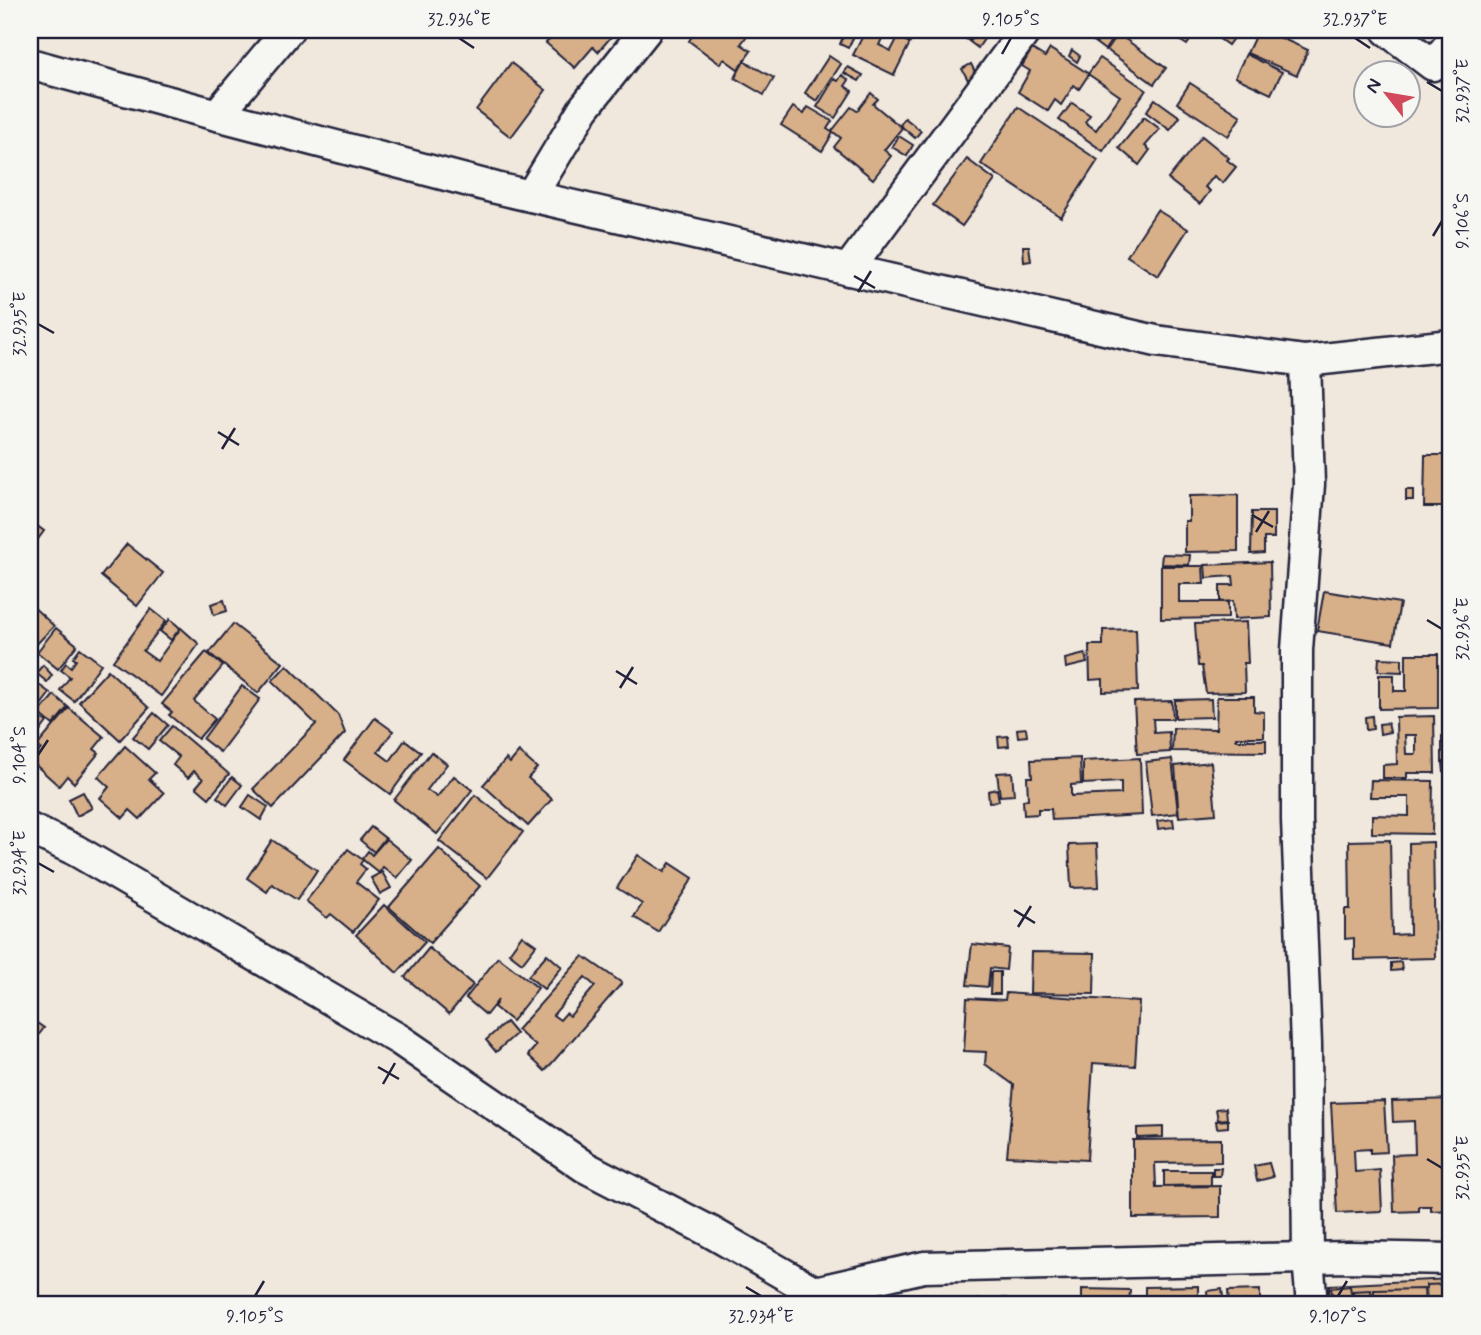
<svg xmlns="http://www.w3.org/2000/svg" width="1481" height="1335" font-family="Mynerve,sans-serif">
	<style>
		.building { fill: #d7b089; stroke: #22223b; stroke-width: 2; fill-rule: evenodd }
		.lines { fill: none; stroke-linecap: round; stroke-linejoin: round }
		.minor-casing { stroke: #22223b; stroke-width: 35 }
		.minor { stroke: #f6f6f2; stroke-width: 30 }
		.ticks { fill: none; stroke: #22223b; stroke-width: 2.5 }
		.neatline { fill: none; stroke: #22223b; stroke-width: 2.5 }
		.ticks-label { font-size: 18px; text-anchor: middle; fill: #22223b }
	</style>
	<rect width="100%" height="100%" fill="#f0e8dd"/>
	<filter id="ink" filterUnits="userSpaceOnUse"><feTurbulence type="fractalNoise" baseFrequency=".0143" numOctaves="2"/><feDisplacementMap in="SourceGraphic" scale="14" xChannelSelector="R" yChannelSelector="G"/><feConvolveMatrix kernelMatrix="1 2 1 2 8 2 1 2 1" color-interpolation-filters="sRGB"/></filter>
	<g filter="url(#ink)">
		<!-- building -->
		<g class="building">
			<polygon points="557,30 617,30 598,52 593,47 575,68 546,43"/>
			<polygon points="683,30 751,30 741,44 751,51 738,69 724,59 720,64 689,41 692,36"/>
			<polygon points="846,30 857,30 848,48 840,44"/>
			<polygon points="866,30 886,30 879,45 891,51 898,37 910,43 894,75 853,55"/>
			<polygon points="893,30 917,30 912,39"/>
			<polygon points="954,30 977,30 969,41"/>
			<polygon points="978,30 990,30 978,48 970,42"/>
			<polygon points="1078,30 1115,30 1117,31 1105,50"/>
			<polygon points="1167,30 1197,30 1187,45 1166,32"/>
			<polygon points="1207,30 1239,30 1228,45"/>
			<polygon points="1258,30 1263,30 1308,50 1297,75 1247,53"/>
			<polygon points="1118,34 1166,68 1154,84 1107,50"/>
			<polygon points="1032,49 1045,57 1050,49 1089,74 1079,89 1074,85 1061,105 1055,100 1048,111 1018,92 1030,71 1022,66"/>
			<polygon points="1072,50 1080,56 1077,62 1069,56"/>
			<polygon points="1246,54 1282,72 1271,94 1235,77"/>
			<polygon points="829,56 841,64 817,101 805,93"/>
			<polygon points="1100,58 1146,90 1103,151 1059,120 1072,103 1090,115 1085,122 1096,130 1120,96 1088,74"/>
			<polygon points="744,61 774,78 764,95 735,78"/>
			<polygon points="511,63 546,90 511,137 476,110"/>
			<polygon points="971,64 977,76 968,80 962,69"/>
			<polygon points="848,67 863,75 859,81 844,73"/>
			<polygon points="842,75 849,80 845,86 852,91 835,118 817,107 834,79 838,81"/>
			<polygon points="1190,83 1241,116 1228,136 1177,103"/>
			<polygon points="871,93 878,99 873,104 902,128 884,150 891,156 873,179 834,147 841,138 832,131 851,107 857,111"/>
			<polygon points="1155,99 1180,117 1170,130 1146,112"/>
			<polygon points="793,107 804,114 808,107 832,121 827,129 833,133 822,151 781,125"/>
			<polygon points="1018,107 1098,160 1061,217 981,164"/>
			<polygon points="1144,117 1160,129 1145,146 1150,150 1139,165 1119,148"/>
			<polygon points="905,118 921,131 915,138 900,125"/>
			<polygon points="899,136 913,145 907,156 892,147"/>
			<polygon points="1202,136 1229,158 1227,160 1236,167 1223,183 1214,176 1205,187 1210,191 1200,204 1168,179"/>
			<polygon points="967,159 995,180 962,226 933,205"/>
			<polygon points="1157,210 1188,229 1158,276 1127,256"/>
			<polygon points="1023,246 1029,246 1031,261 1024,262"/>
			<polygon points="1425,455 1447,455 1446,507 1424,507"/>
			<rect x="1406" y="490" width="7" height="10"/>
			<polygon points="1238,495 1238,551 1185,552 1185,521 1189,521 1189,496"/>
			<polygon points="1252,512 1274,512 1274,538 1264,538 1264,553 1251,554"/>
			<polygon points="32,522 44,531 30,550 30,525"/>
			<polygon points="127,544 163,573 137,606 101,576"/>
			<polygon points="1162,554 1190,555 1189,565 1161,564"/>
			<polygon points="1270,562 1271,617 1234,619 1233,601 1220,602 1220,585 1234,585 1233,576 1206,578 1205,565"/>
			<polygon points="1161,566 1203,566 1204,584 1179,584 1179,602 1228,602 1228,618 1161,619"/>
			<polygon points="1324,591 1400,603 1393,643 1317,631"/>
			<polygon points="224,600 227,611 214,615 211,604"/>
			<polygon points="30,604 54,626 30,651"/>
			<polygon points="151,609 166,621 143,651 157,661 181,628 199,644 161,696 113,661"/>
			<polygon points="170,619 180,628 171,640 160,631"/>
			<polygon points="1246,622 1248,663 1244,663 1245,692 1206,693 1202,666 1198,666 1195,624"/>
			<polygon points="233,624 283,663 258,693 209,653"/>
			<polygon points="56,628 77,645 58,669 37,652"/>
			<polygon points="1136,629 1138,691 1103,692 1103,679 1090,680 1089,645 1103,645 1103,630"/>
			<polygon points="80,648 101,664 74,701 60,690 70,677 61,670 66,663 71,667 76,660 73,658"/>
			<polygon points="206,652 223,666 194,701 215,719 198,739 169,715 172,712 162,704"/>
			<polygon points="1085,654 1087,663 1066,668 1065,659"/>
			<polygon points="1406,654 1438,654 1438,708 1379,709 1379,675 1394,675 1394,691 1406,691"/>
			<rect x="1446" y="656" width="5" height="52"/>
			<polygon points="1379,658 1402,659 1402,672 1378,671"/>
			<polygon points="43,665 52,675 47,682 36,673"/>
			<polygon points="287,665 338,715 345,733 273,808 253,789 316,724 272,681"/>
			<polygon points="108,670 149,708 120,740 79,702"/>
			<polygon points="32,680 50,693 34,714 47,722 30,745 30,683"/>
			<polygon points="242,686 260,699 220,752 203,739"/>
			<polygon points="54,695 68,707 53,725 39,713"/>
			<polygon points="1217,697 1254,697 1254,711 1264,712 1264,737 1236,737 1236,740 1266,740 1266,752 1172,751 1173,728 1216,729"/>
			<polygon points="1211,699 1212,717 1175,718 1175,700"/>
			<polygon points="1172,701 1173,719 1153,719 1154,733 1169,732 1170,752 1137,754 1134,702"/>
			<polygon points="69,708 104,737 94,749 99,753 74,783 67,776 59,786 31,761 41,749 37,746"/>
			<polygon points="154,713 168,725 148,749 133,737"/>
			<polygon points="1372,716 1373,729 1366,730 1365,717"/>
			<path d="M1434,716L1435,773H1407V778H1383V765L1397,764L1396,717ZM1405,735H1416V754H1406Z"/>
			<polygon points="375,718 393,731 378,752 390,761 405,740 421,752 390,794 344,760"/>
			<rect x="1445" y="718" width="6" height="15"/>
			<polygon points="1388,723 1390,732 1380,734 1379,724"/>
			<polygon points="172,726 229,774 209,798 196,787 203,779 194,771 188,778 173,765 179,757 159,741"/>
			<polygon points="1026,728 1027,736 1018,737 1017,729"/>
			<polygon points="1008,736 1009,746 999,747 998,737"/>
			<rect x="1442" y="736" width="9" height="26"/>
			<polygon points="125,746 155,773 149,779 164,793 140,819 130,810 123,818 100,798 109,787 98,777"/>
			<polygon points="431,752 447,764 427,790 437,797 454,776 472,790 437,834 394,800"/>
			<polygon points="519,752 537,768 528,778 552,799 528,826 483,785 506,759 510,763"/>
			<polygon points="1080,758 1081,784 1071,785 1071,796 1121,794 1121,782 1083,784 1083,761 1140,758 1142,815 1052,820 1051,809 1038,809 1038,814 1024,815 1023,800 1028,799 1027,777 1032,777 1031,760"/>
			<polygon points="1172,759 1178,813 1152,816 1146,762"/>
			<polygon points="1211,762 1216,814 1179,817 1175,766"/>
			<polygon points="1443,763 1451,763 1451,772 1444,772"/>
			<polygon points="1012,772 1014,795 1000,796 997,773"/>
			<polygon points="232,777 242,785 227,805 217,797"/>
			<polygon points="1371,780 1433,781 1432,834 1372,833 1372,815 1409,816 1409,797 1370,797"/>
			<polygon points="997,789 999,801 989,802 988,791"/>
			<polygon points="83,792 92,808 77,816 69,799"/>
			<polygon points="250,795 268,807 261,820 242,807"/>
			<polygon points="475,795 523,832 487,878 439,841"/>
			<polygon points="1173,819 1174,827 1158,829 1157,821"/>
			<polygon points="371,827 385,838 374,852 360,840"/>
			<polygon points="386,839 412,860 397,878 383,867 379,873 362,859 368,851 372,855"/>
			<polygon points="272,840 317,870 297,900 272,884 267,892 247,878"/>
			<polygon points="1390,840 1392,935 1410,934 1409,843 1433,842 1435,958 1354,960 1354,938 1345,939 1345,909 1350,909 1349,841"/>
			<polygon points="1097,844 1099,887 1071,888 1069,845"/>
			<polygon points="348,849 363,860 360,864 366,869 356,882 379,900 353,932 331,914 327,918 306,901"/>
			<polygon points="439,849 480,886 430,943 389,907"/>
			<polygon points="638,855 664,872 670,863 693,878 658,932 634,917 642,904 617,888"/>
			<polygon points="382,872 391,888 380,894 371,878"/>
			<polygon points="384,905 425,942 397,973 356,935"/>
			<polygon points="522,935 536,945 522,963 509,953"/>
			<polygon points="972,944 1008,948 1006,970 990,968 988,987 967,985"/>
			<polygon points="429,948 473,985 449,1014 405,977"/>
			<polygon points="1031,952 1095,953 1094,994 1030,993"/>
			<polygon points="547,954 562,967 544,989 528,976"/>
			<path d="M583,956L622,983L545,1071L528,1055L536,1046L517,1030ZM585,977L595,986L570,1016L566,1013L560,1020L553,1015Z"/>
			<polygon points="498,957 538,988 512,1021 494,1007 498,1000 486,1015 466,998"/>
			<polygon points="1401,962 1402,970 1391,971 1391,963"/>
			<polygon points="991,972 1000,972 1000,994 990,994"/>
			<polygon points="1006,993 1139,1002 1135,1066 1093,1063 1087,1160 1007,1156 1014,1085 985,1064 986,1052 964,1051 967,998 1005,1000"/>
			<polygon points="30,1018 44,1028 30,1046"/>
			<polygon points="506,1022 516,1034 496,1052 486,1040"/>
			<polygon points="1451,1099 1451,1210 1431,1211 1431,1206 1419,1206 1419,1211 1394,1212 1392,1155 1415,1154 1414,1121 1393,1122 1392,1101"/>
			<polygon points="1384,1101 1387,1152 1370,1153 1370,1149 1354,1150 1355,1172 1380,1170 1382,1211 1337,1213 1331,1103"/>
			<polygon points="1226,1108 1227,1119 1218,1120 1216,1109"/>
			<polygon points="1228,1120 1228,1127 1217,1128 1216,1121"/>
			<polygon points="1163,1127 1163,1137 1137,1138 1137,1128"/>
			<polygon points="1221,1139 1221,1162 1155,1163 1156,1187 1220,1186 1220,1217 1133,1218 1133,1140"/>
			<polygon points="1269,1163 1273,1177 1257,1181 1254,1166"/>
			<polygon points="1213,1168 1221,1168 1220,1176 1213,1176"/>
			<polygon points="1164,1171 1211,1171 1211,1185 1164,1186"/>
			<polygon points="1451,1279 1451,1305 1329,1305 1329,1285"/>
			<polygon points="1451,1284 1451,1305 1427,1305 1426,1285"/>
			<polygon points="1198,1286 1198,1305 1145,1305 1145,1287"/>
			<polygon points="1350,1286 1352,1298 1333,1300 1331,1288"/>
			<polygon points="1082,1289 1130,1290 1129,1305 1082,1305"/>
			<polygon points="1222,1289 1224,1305 1208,1305 1207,1291"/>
			<polygon points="1424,1289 1425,1305 1374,1305 1374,1290"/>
			<polygon points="1260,1290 1260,1305 1229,1305 1228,1291"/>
			<polygon points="1371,1290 1372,1305 1334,1305 1334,1303 1353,1302 1353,1291"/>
			<polygon points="1006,1298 1007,1305 959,1305 959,1301"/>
			<polygon points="928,1300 929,1305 888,1305"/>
			<polygon points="1068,1302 1068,1305 1034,1305"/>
		</g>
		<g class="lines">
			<defs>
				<g id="minor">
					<polyline points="1387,30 1433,65 1451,43"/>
					<polyline points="30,64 217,115 288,30"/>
					<polyline points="217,115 496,188 1156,341 1305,361 1451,345"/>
					<polyline points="531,196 584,108 646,30"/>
					<polyline points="848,270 1026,30"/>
					<polyline points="1305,361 1309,484 1297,650 1297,821 1306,1044 1308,1259 1312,1305"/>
					<polyline points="30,829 75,850 400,1040 585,1167 709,1231 815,1292"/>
					<polyline points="801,1305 815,1292 924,1267 1348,1257 1451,1259"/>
				</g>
			</defs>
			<!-- minor casing -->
			<use href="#minor" class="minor-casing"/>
			<!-- minor -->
			<use href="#minor" class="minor"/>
		</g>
	</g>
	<!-- ticks -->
	<path class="ticks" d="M459,38L474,48M1355,38L1370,48M1002,54L1011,38M1427,82L1442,91M1433,236L1442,221M854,276L875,288M858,292L871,271M38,324L54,333M218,432L239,445M222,449L235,428M1252,515L1273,527M1256,532L1269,511M1427,620L1442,629M616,671L637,684M620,688L633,667M38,755L48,740M38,863L54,872M1014,910L1035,923M1018,927L1031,906M378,1067L399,1079M383,1084L395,1063M1427,1159L1442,1168M746,1287L761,1296M255,1296L264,1281M1338,1296L1347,1281"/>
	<!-- margin -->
	<rect width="1481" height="1335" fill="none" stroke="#f6f6f2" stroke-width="77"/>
	<!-- north arrow -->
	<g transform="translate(1387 94) rotate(301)"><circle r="33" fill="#f6f6f2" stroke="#a1a1a9" stroke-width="2"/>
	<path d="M0-5L12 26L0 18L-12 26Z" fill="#d1495b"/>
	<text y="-10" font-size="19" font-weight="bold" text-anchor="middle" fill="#22223b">N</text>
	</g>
	<rect x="38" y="38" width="1404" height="1258" class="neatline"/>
	<g class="ticks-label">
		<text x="459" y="25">32.936°E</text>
		<text x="1011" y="25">9.105°S</text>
		<text x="1355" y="25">32.937°E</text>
		<text transform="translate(1462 91) rotate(-90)" y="6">32.937°E</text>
		<text transform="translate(1462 221) rotate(-90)" y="6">9.106°S</text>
		<text transform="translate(19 324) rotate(-90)" y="6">32.935°E</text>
		<text transform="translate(1462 629) rotate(-90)" y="6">32.936°E</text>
		<text transform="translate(19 755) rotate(-90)" y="6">9.104°S</text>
		<text transform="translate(19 863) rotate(-90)" y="6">32.934°E</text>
		<text transform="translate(1462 1168) rotate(-90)" y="6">32.935°E</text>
		<text x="255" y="1322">9.105°S</text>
		<text x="761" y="1322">32.934°E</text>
		<text x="1338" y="1322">9.107°S</text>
	</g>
</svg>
